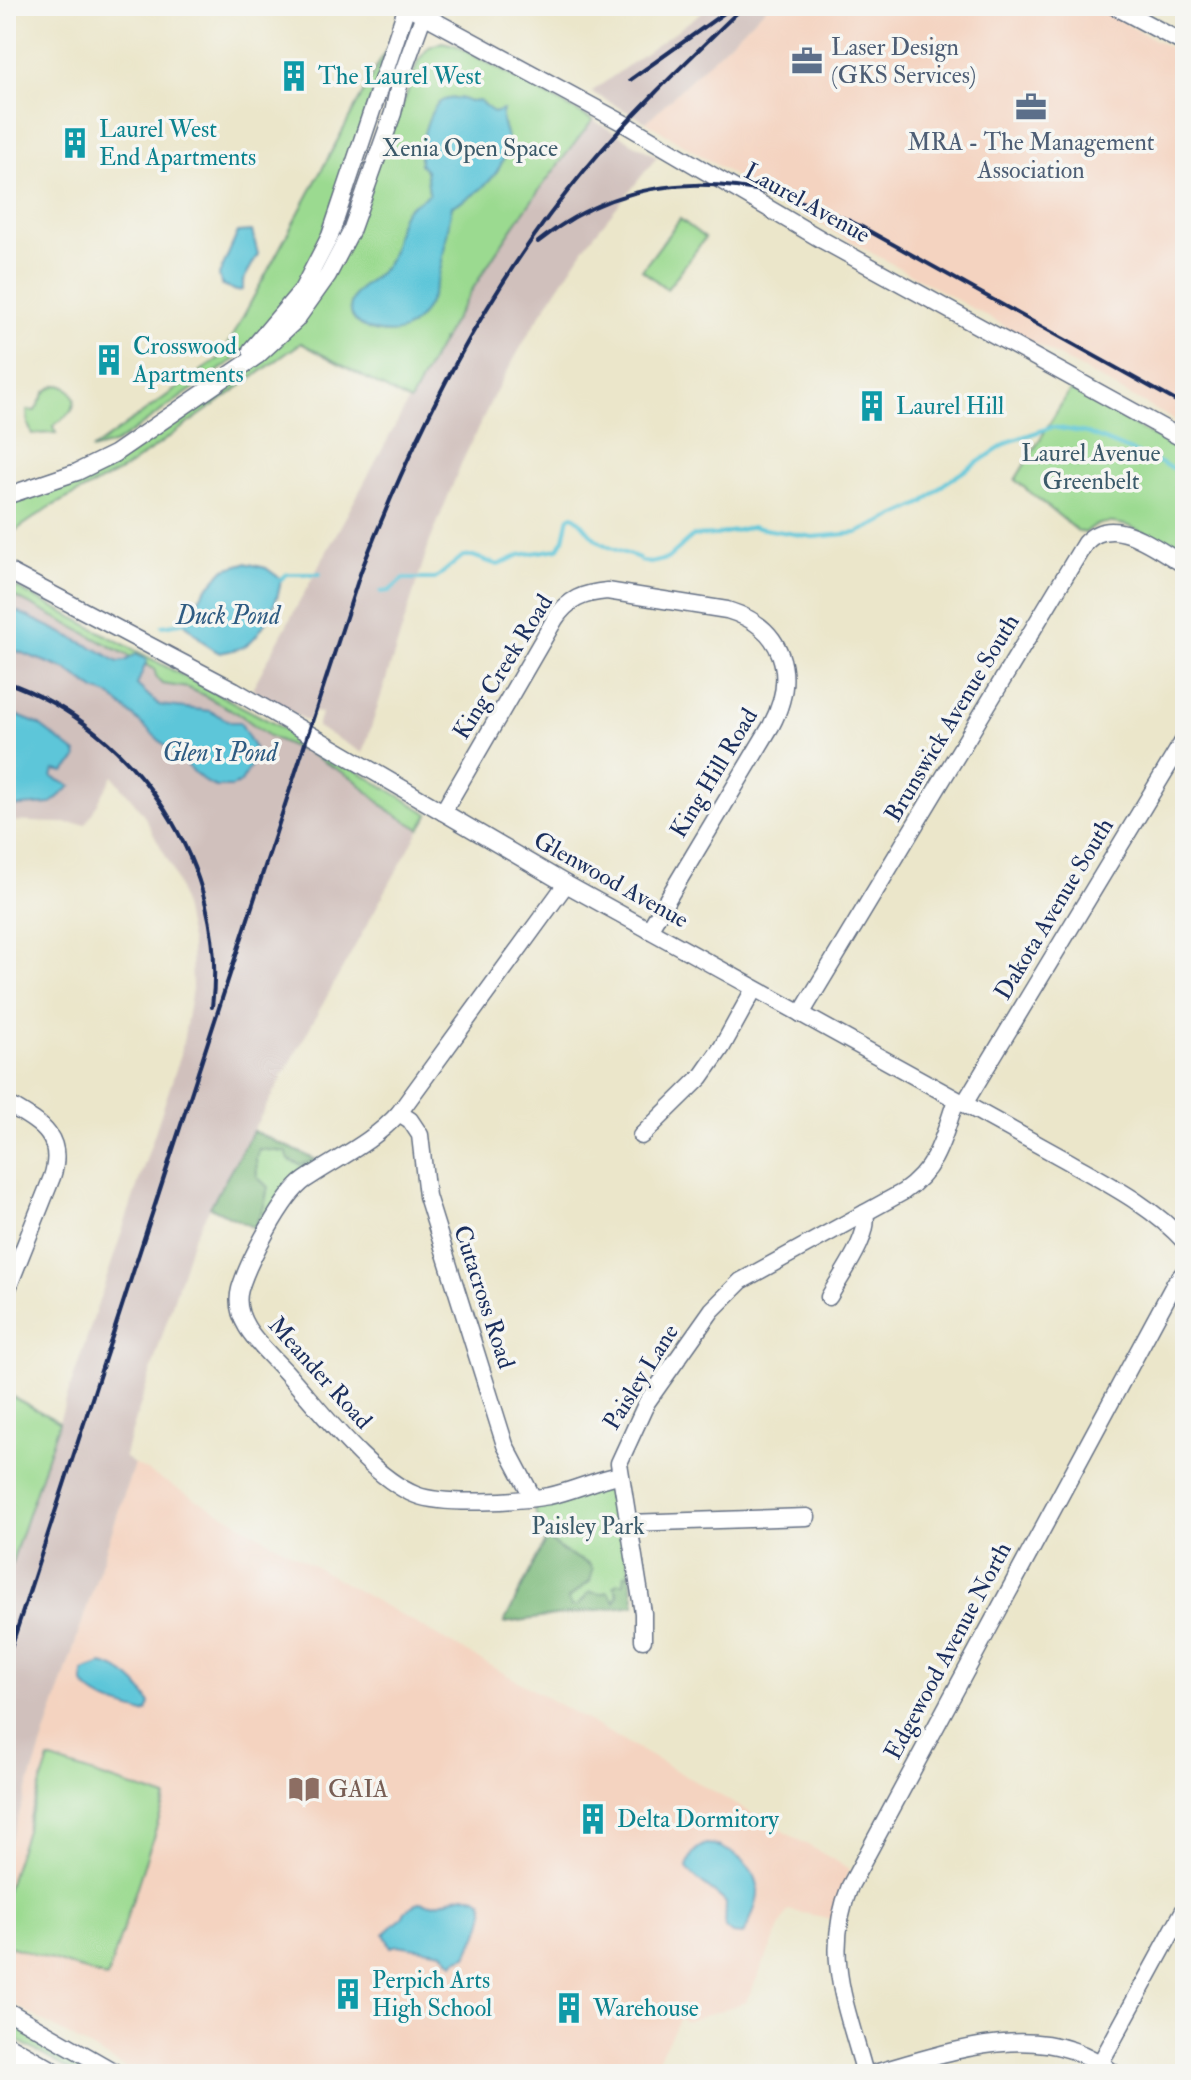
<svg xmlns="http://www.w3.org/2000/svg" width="1191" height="2080" font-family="'IM FELL Double Pica',serif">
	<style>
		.built { fill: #f4d3c0 }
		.industrial { fill: #d0c0bc }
		.green { fill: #9bda90; stroke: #5b8477; stroke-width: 2 }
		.forest { fill: #7cba7a; stroke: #4c746c; stroke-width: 2 }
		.water { fill: #5dc6d9; stroke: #3c7a9c; stroke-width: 2 }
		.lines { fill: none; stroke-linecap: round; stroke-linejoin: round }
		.stream { stroke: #5dc6d9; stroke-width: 4 }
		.minor-casing { stroke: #646f84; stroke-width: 19 }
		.highway-casing { stroke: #646f84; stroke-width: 27 }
		.minor { stroke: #fff; stroke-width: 16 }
		.highway { stroke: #fff; stroke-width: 24 }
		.rail { stroke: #1b2f5e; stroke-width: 4 }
		.labels { text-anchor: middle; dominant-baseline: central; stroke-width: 7; stroke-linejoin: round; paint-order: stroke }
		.service-label { font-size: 24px; fill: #4e5e75; stroke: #f6f6f2; text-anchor: start }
		.culture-label { font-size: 24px; fill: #0d838f; stroke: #f6f6f2; text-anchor: start }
		.park-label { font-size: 24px; fill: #3b5a6a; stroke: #f6f6f2 }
		.street-label { font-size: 24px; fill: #1b2f5e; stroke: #f6f6f2 }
		.education-label { font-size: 24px; fill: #785e54; stroke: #f6f6f2; text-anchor: start }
		.water-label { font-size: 26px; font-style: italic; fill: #2f5c83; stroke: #f6f6f2 }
	</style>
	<rect width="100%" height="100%" fill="#f6f6f2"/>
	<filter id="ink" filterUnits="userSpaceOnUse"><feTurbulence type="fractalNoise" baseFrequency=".0125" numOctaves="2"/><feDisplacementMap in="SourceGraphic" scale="16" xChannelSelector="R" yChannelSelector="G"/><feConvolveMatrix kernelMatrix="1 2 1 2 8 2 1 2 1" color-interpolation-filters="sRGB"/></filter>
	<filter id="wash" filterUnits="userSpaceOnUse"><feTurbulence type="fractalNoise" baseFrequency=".006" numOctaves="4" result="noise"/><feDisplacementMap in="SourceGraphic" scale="32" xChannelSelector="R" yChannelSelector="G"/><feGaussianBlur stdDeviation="1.8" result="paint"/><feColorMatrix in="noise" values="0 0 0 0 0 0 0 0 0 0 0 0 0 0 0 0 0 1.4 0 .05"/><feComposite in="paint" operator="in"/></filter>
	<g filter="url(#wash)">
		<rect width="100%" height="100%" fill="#ebe6ca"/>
		<!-- built -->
		<g class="built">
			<polygon points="768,6 1093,6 1185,56 1185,426 749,185 646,122"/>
			<polygon points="134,1464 850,1869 837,1898 833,1919 788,1910 746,2002 685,2022 680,2018 650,2074 136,2074 6,2000 6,1854"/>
		</g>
		<!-- industrial -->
		<g class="industrial">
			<polygon points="711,6 768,6 646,122 591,92"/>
			<polygon points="593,120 657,157 586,245 530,331 494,395 461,464 429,544 363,753 317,727 321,713 312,712 309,722 252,689 457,312 515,221"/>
			<polygon points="6,592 154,670 155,674 174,686 188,688 201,694 239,714 269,736 331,764 354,779 388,810 420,829 193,1238 124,1457 134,1464 6,1854 6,1581 181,1054 192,989 191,944 180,892 172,868 142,812 113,776 86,824 6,821"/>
		</g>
		<!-- green -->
		<g class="green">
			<path d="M442,42L455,45L593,120C521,210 461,299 410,402L301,343L123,470L50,507L9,535L11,551L6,555V504L70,485L117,462L248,369L295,328L381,154L404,102L418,61L429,47Z"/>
			<polygon points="387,48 381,72 308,272 250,346 235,359 116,443 91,450 222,356"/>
			<polygon points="680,219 705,238 667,289 642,270"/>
			<path d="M56,385C71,385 81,400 69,413C65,418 58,422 53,426L56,433L32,434L28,424L27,410L35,411L45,392Z"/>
			<path d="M1070,390L1185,454V557C1158,542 1113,505 1085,533L1078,531L1015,480Z"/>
			<polygon points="6,582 303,739 300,750 269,736 239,714 201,694 188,688 162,684 157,679 154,669 6,592"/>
			<polygon points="311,743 429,814 420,829 388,810 354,779 308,753"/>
			<path d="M259,1149L286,1152L313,1162L317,1160L321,1162C291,1181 275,1199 259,1230L254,1228L264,1206L268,1187L257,1177L256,1158Z"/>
			<polygon points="6,1393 59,1422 6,1580"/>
			<path d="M609,1484L615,1488L617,1497L630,1574L614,1602H582L577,1606H571L568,1599L590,1581L589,1564C560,1553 540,1537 534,1506Z"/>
			<polygon points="49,1759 166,1798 107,1978 6,1945 6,1892"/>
			<polygon points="6,2021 13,2024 100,2074 77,2074 6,2034"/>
		</g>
		<!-- forest -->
		<g class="forest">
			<polygon points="253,1131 317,1160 300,1165 289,1160 286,1152 259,1149 256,1158 257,1177 268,1187 264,1206 254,1228 210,1207"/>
			<polygon points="547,1537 562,1551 589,1564 593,1570 590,1581 568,1599 571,1606 577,1606 590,1592 601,1594 608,1592 615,1602 618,1595 614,1586 618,1583 624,1583 625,1574 630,1574 635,1605 504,1623"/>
		</g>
		<!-- water -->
		<g class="water">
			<path d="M460,98L470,102L479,101L494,113L503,110C499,123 507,129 507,141C506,172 479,195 452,206C445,239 442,290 420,317C416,321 411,327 406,329C388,339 345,329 351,303C355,287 374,280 384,268C396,254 395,232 402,216C407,204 422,202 429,193L426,170L420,164C419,149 427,111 440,102C446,98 454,98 460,98Z"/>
			<polygon points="252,231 258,254 243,281 243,290 236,291 221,284 219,275 238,232"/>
			<path d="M245,563L266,568L281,579C279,600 263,634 245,646C238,650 228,651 220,653L210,648L184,623L204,591L225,569Z"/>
			<polygon points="6,606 98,650 118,662 125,661 136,654 147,660 137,685 159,705 210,711 231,722 240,722 254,747 253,762 241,782 232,787 216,787 205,782 111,696 95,690 67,670 6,647"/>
			<polygon points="6,711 38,724 76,753 77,759 64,772 54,770 52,777 71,786 50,804 6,807"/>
			<path d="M102,1664C121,1667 143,1687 150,1704L147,1711L143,1713C120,1704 99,1704 83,1684V1671Z"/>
			<path d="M706,1844C725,1844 756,1866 758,1887C760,1898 749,1927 742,1935L732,1934L725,1928L726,1903C715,1890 695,1882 687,1868C690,1855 694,1849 706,1844Z"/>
			<path d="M465,1895L477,1897L483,1901C488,1922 476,1937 467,1956L456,1960L454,1964L443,1952L397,1945L391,1947L384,1934L402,1918L406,1910L420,1902C438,1908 448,1897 465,1895Z"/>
		</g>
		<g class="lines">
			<!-- stream -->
			<g class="stream">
				<polyline points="641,561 650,563 667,559 693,536 716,535 752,527 813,537 857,533 923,503 944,484 1011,441 1052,427 1087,433 1185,473"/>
				<polyline points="280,580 287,574 320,574"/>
				<path d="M381,592L389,591L403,579H435L463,556H473L498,565L520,555L558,549L564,539L569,517L573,516C583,521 587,532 596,539C608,549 625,553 639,558"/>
				<polyline points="162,626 187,622"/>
			</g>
		</g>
	</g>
	<g filter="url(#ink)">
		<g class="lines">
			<defs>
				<g id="minor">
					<polyline points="407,6 625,124 824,241 1185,440"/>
					<polyline points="1114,6 1185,44"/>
					<polyline points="251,350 302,290 330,236 407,6"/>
					<polyline points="6,496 77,472 114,454 257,356 296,320 328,275 351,231 393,113 400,80 427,6"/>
					<path d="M6,570L234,690L566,884L1066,1160C1108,1184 1152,1206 1185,1242"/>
					<path d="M443,812L555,619C568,599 584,593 607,591L727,610C784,627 798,675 771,726L649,930"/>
					<path d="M566,884L399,1113C372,1143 337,1158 305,1180C283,1195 248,1262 240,1289C231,1322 264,1348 284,1370C318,1407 370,1477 416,1495C444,1506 519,1501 549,1496C573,1491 595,1480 619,1475"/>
					<path d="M801,1014L1085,543C1114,512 1155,549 1185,565"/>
					<path d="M6,1103C37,1122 66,1134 52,1177L6,1293"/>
					<polyline points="964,1104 1185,738"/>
					<polyline points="399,1113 410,1120 420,1135 427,1196 505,1445 533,1498"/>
					<polyline points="641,1136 701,1077 722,1047 754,989"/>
					<path d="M829,1297C841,1275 871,1236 865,1213"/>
					<polyline points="628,1523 807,1517"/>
					<path d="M643,1640V1613L619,1463L647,1402L712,1310L741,1281L903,1192C938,1168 943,1137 956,1100"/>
					<polyline points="6,2010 118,2074"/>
					<polyline points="1101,2062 1185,1908"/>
					<path d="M865,2074C847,2007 822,1955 850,1886L1175,1283L1185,1271"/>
					<path d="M871,2074C951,2052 1043,2015 1115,2074"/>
				</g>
				<polyline id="highway" points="6,2048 52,2074"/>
			</defs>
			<!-- minor casing -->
			<use href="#minor" class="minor-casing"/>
			<!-- highway casing -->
			<use href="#highway" class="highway-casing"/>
			<!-- minor -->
			<use href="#minor" class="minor"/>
			<!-- highway -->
			<use href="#highway" class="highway"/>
			<!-- rail -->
			<g class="rail">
				<polyline points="630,80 724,13"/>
				<path d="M538,242C635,164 753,173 860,226L1185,406"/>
				<path d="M6,682C136,727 230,868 212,1007"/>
				<path d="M6,1663L361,571C417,428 485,290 584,171C633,112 689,59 744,6"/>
			</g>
		</g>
	</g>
	<!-- icons -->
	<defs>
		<symbol id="office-bare" viewBox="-9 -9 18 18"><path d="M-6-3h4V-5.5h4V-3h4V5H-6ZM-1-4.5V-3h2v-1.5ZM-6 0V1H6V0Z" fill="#5c6f8a" stroke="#f6f6f2" stroke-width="2.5" paint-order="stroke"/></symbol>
		<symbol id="building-bare" viewBox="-9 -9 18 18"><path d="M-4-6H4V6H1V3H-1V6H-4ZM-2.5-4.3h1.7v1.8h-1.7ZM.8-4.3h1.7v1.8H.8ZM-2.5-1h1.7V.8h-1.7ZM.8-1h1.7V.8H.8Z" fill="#0f9aa8" stroke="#f6f6f2" stroke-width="2.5" paint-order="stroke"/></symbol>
		<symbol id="library-bare" viewBox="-9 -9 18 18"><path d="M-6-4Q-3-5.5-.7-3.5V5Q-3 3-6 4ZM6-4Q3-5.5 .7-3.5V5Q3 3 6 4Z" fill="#8d6e63" stroke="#f6f6f2" stroke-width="2.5" paint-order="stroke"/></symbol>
	</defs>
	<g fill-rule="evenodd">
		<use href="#office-bare" x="785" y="39" width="44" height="44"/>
		<use href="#building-bare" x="272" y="54" width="44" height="44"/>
		<use href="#office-bare" x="1009" y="85" width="44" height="44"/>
		<use href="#building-bare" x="53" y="121" width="44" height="44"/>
		<use href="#building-bare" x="87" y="338" width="44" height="44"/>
		<use href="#building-bare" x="850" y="384" width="44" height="44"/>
		<use href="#library-bare" x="282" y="1767" width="44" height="44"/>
		<use href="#building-bare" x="571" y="1797" width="44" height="44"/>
		<use href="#building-bare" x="326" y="1972" width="44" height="44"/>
		<use href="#building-bare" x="547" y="1986" width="44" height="44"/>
	</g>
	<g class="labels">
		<!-- service labels -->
		<g class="service-label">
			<text x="831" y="47">Laser Design<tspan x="831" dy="28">(GKS Services)</tspan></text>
			<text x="1031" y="142" text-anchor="middle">MRA - The Management<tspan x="1031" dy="28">Association</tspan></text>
		</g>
		<!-- culture labels -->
		<g class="culture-label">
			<text x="318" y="76">The Laurel West</text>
			<text x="99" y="129">Laurel West<tspan x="99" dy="28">End Apartments</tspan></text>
			<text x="133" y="346">Crosswood<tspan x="133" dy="28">Apartments</tspan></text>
			<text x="896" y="406">Laurel Hill</text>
			<text x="617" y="1819">Delta Dormitory</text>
			<text x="372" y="1980">Perpich Arts<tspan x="372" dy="28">High School</tspan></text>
			<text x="593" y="2008">Warehouse</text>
		</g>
		<!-- park labels -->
		<g class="park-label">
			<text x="470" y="148">Xenia Open Space</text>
			<text x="1091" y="453">Laurel Avenue<tspan x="1091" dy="28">Greenbelt</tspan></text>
			<text x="588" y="1526">Paisley Park</text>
		</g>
		<!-- street labels -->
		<g class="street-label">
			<text transform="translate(807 203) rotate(29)">Laurel Avenue</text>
			<text transform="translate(503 667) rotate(-58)">King Creek Road</text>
			<text transform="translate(952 718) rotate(-59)">Brunswick Avenue South</text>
			<text transform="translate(714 773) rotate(-59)">King Hill Road</text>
			<text transform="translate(611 880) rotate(29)">Glenwood Avenue</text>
			<text transform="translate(1054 909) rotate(-59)">Dakota Avenue South</text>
			<text transform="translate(484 1297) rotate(72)">Cutacross Road</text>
			<text transform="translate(320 1373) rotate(48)">Meander Road</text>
			<text transform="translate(641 1377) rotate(-58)">Paisley Lane</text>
			<text transform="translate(948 1651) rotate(-62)">Edgewood Avenue North</text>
		</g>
		<!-- education labels -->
		<g class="education-label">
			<text x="328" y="1789">GAIA</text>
		</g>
		<!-- water labels -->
		<g class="water-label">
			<text x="228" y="616">Duck Pond</text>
			<text x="220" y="753">Glen 1 Pond</text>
		</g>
	</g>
	<!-- margin -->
	<rect width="1191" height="2080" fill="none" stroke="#f6f6f2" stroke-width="32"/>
</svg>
